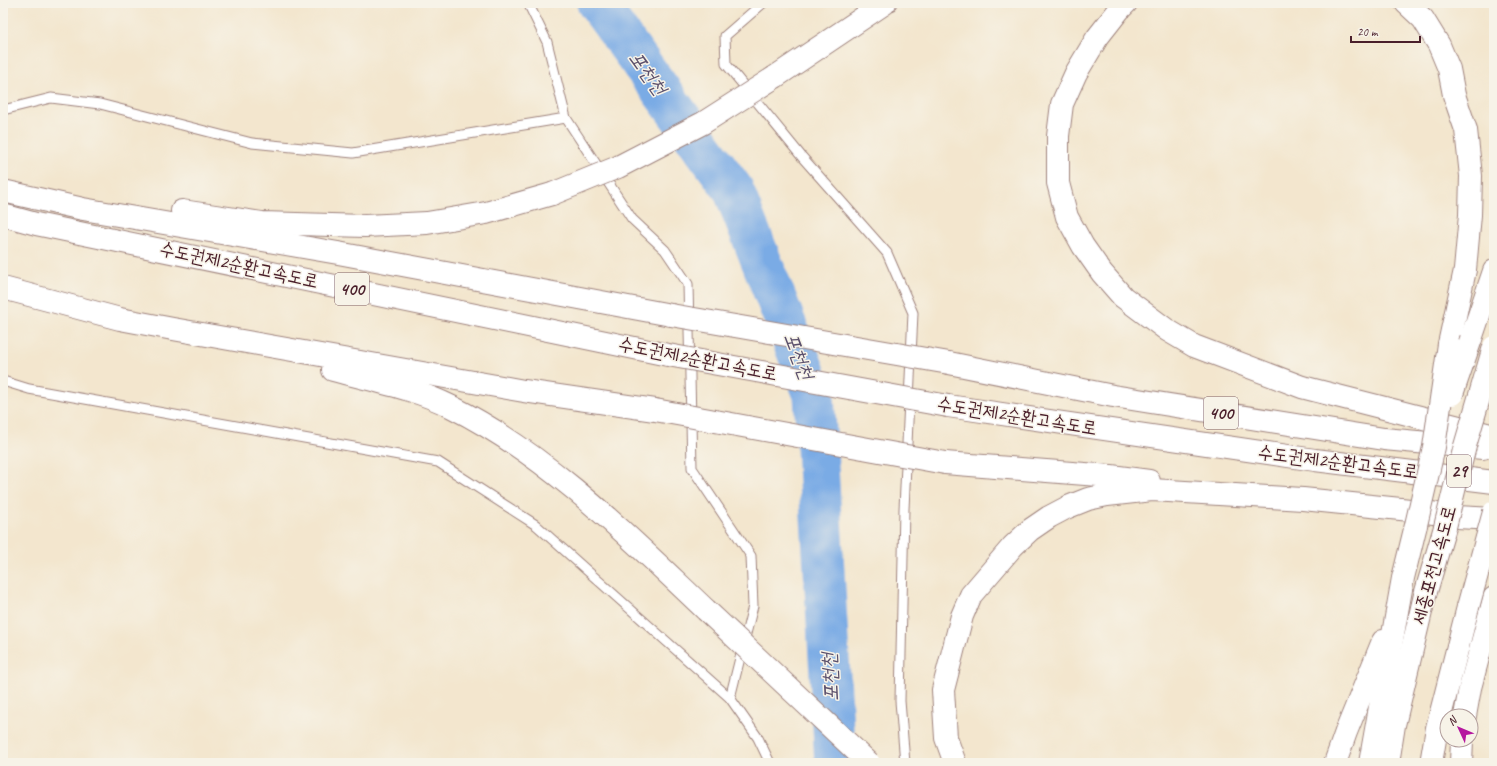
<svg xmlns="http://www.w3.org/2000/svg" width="1497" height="766" font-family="Caveat,'Poor Story',sans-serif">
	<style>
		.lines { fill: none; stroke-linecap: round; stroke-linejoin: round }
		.river { stroke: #7aabe5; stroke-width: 41 }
		.service-casing { stroke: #9e827c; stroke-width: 11 }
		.motorway-casing { stroke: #9e827c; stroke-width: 24 }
		.service { stroke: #fff; stroke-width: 9 }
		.motorway { stroke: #fff; stroke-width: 22 }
		.motorway-bridge-casing { stroke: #9e827c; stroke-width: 24; stroke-linecap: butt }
		.motorway-bridge { stroke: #fff; stroke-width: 22 }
		.labels { text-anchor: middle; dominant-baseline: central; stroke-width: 3; stroke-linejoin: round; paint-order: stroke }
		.shield { fill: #f7f3e8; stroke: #7e5f64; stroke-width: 1 }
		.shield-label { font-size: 18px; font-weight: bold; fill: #4a1f2b }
		.street-label { font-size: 19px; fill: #4a1f2b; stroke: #f7f3e8 }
		.water-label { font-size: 20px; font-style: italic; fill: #5b506c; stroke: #f7f3e8 }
	</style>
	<rect width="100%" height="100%" fill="#f7f3e8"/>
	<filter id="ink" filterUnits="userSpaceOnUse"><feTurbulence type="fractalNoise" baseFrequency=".025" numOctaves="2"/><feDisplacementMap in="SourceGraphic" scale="8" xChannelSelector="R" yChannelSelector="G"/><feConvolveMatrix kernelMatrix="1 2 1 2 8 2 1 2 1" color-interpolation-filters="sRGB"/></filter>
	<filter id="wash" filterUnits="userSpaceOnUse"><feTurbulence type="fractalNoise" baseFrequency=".012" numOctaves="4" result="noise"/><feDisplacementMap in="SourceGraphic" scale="16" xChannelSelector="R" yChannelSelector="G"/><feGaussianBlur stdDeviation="0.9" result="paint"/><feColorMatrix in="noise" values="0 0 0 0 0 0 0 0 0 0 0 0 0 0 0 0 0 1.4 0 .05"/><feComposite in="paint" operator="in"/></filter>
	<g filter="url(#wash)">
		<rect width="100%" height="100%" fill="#f3e6ce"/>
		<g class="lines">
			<!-- river -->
			<polyline class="river" points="597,3 733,189 814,395 835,763"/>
		</g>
	</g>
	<g filter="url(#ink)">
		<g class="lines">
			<defs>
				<g id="service">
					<polyline points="528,3 547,42 566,118 632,219 665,250 688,284 692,468 751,556 753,606 730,698"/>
					<polyline points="763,3 725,36 726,64 802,157 887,253 913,313 904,509 900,701 905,763"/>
					<polyline points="3,110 51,98 100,104 252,143 353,153 566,118"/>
					<polyline points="3,381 29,389 438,462 536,525 730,698 758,738 770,763"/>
				</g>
				<g id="motorway">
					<polyline points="1126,3 1119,10 1097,38 1076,73 1062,104 1058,136 1058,183 1067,217 1083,246 1102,273 1123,297 1167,330 1194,346 1302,387 1494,436"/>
					<polyline points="1406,3 1423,19 1439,45 1449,69 1454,95 1466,130 1471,176 1470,215 1465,270 1449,344"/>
					<polyline points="775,77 885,3"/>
					<polyline points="3,191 83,209 338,253 671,315"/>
					<polyline points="182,211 262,223 365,226 427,223 486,213 552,194"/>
					<polyline points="3,215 36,224 668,355"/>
					<polyline points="3,288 120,319 173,329 524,391 655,410"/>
					<polyline points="1471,339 1494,271"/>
					<polyline points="949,363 1113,396 1384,439 1483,448"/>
					<path d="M333,370C373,381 415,388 452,407C548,455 629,537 706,610"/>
					<polyline points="948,406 1315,460 1494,482"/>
					<polyline points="945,463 1111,476 1149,481"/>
					<polyline points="1465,716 1470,688 1494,598"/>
					<polyline points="955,763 946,738 943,690 962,616 971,595 1013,546 1030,530 1049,517 1068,507 1088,499 1107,495 1152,490 1303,499 1420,511 1457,517 1494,519"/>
					<polyline points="1335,763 1346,732 1383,641"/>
					<polyline points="1370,763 1403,578 1416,525"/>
					<polyline points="1388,763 1394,725 1425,595"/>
					<polyline points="1431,763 1437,728 1468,607"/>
					<polyline points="1461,763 1462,740"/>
				</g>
			</defs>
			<!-- service casing -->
			<use href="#service" class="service-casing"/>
			<!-- motorway casing -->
			<use href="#motorway" class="motorway-casing"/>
			<!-- service -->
			<use href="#service" class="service"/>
			<!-- motorway -->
			<use href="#motorway" class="motorway"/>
			<defs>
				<g id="motorway-bridge">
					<polyline points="552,194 618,167 703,123 775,77"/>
					<polyline points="671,315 949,363"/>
					<polyline points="668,355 948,406"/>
					<polyline points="1452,394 1471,339"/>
					<polyline points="655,410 945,463"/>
					<polyline points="1416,525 1434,447 1449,344"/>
					<polyline points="1425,595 1445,527 1465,446 1494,347"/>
					<polyline points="1468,607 1494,512"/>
					<polyline points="706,610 869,763"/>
				</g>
			</defs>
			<!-- motorway-bridge casing -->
			<use href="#motorway-bridge" class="motorway-bridge-casing"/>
			<!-- motorway-bridge -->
			<use href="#motorway-bridge" class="motorway-bridge"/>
		</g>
	</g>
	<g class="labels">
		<!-- shield labels -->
		<g class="shield">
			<rect x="335" y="273" width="34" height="32" rx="3"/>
			<rect x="1204" y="397" width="34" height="32" rx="3"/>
			<rect x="1447" y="455" width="24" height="32" rx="3"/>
		</g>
		<g class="shield-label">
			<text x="352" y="289">400</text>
			<text x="1221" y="413">400</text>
			<text x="1459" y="471">29</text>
		</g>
		<!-- street labels -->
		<g class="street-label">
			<text transform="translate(239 265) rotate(12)">수도권제2순환고속도로</text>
			<text transform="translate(698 359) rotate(11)">수도권제2순환고속도로</text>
			<text transform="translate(1017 416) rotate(9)">수도권제2순환고속도로</text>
			<text transform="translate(1338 462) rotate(7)">수도권제2순환고속도로</text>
			<text transform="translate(1434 565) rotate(-75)">세종포천고속도로</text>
		</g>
		<!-- water labels -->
		<g class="water-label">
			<text transform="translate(648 73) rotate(54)">포천천</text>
			<text transform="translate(799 356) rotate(69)">포천천</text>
			<text transform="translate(830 677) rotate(-93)">포천천</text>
		</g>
	</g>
	<!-- margin -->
	<rect width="1497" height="766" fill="none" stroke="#f7f3e8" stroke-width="16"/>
	<!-- north arrow -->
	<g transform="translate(1459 728) rotate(314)"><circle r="19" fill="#f7f3e8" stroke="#b29e9c"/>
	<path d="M0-3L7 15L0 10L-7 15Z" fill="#b5179e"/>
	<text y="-6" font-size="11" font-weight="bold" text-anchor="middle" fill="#4a1f2b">N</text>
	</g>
	<!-- scale -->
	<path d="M1351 36v6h69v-6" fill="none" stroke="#4a1f2b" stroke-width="2"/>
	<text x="1357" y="36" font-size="12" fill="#4a1f2b" stroke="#f7f3e8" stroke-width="3" paint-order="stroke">20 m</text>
</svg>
